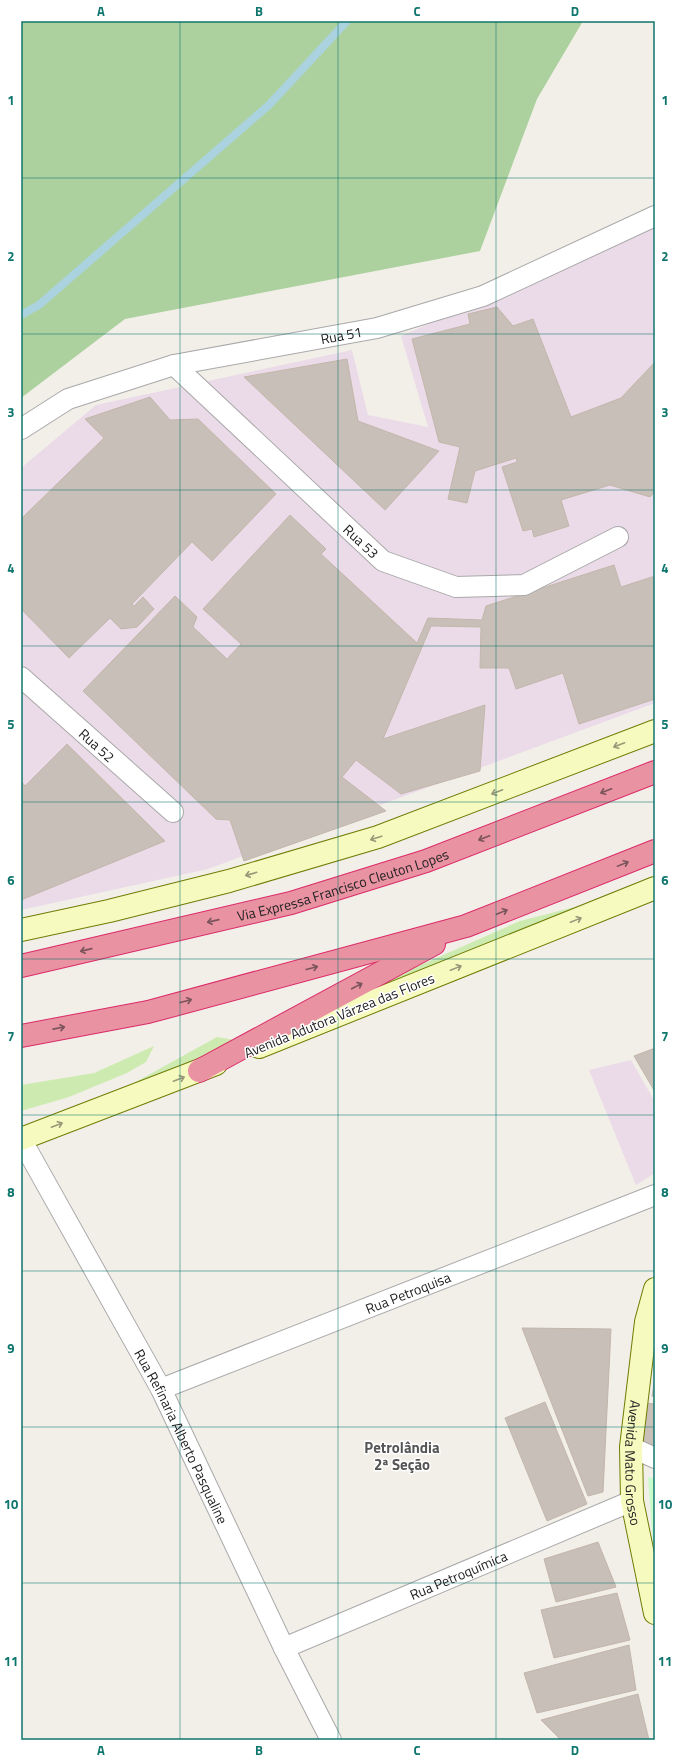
<svg xmlns="http://www.w3.org/2000/svg" width="676" height="1761" font-family="'Titillium Web',sans-serif">
	<style>
		.industrial { fill: #ebdbe8 }
		.grass { fill: #cdebb0 }
		.forest { fill: #add19e }
		.park { fill: #c8facc }
		.lines { fill: none; stroke-linecap: round; stroke-linejoin: round }
		.stream { stroke: #aad3df; stroke-width: 8 }
		.building { fill: #c7bfb8; stroke: #c4b6ab }
		.street-casing { stroke: #a9a9a9; stroke-width: 22 }
		.secondary-casing { stroke: #707d05; stroke-width: 24 }
		.highway-casing { stroke: #dc2a67; stroke-width: 24 }
		.street { stroke: #fff; stroke-width: 20 }
		.secondary { stroke: #f7fabf; stroke-width: 22 }
		.highway { stroke: #e892a2; stroke-width: 22 }
		.oneway { stroke: #979978 }
		.oneway2 { stroke: #7b545c }
		.grid { fill: none; stroke: #0f766e; stroke-width: 1; stroke-opacity: 0.55 }
		.labels { text-anchor: middle; dominant-baseline: central; stroke-width: 3; stroke-linejoin: round; paint-order: stroke }
		.street-label { font-size: 14px; fill: #222; stroke: #fff }
		.neighbourhood-label { font-size: 15px; font-weight: bold; fill: #555; stroke: #fff }
		.neatline { fill: none; stroke: #0f766e; stroke-width: 1.5 }
		.grid-label { font-size: 13px; text-anchor: middle; font-weight: bold; fill: #0f766e }
	</style>
	<rect width="100%" height="100%" fill="#f2efe9"/>
	<!-- industrial -->
	<g class="industrial">
		<polygon points="655,226 655,703 208,869 21,910 21,468 96,405 352,350 368,415 428,427 401,336"/>
		<polygon points="631,1060 655,1102 655,1173 636,1185 589,1070"/>
	</g>
	<!-- grass -->
	<g class="grass">
		<polygon points="602,900 363,998 357,993 520,921"/>
		<polygon points="217,1037 235,1040 209,1060 123,1089"/>
		<polygon points="154,1046 146,1062 127,1073 69,1097 21,1111 21,1085 94,1073"/>
	</g>
	<!-- forest -->
	<polygon class="forest" points="21,21 583,21 537,99 480,251 125,319 21,398"/>
	<!-- park -->
	<polygon class="park" points="648,1477 655,1479 655,1545 653,1545"/>
	<g class="lines">
		<!-- stream -->
		<polyline class="stream" points="21,315 39,305 269,105 347,21"/>
	</g>
	<!-- building -->
	<g class="building">
		<polygon points="497,307 513,326 533,319 571,417 621,398 655,362 655,492 650,497 610,485 561,500 569,526 534,537 532,529 523,531 502,467 517,462 516,458 475,471 467,503 448,499 460,447 439,442 412,339 470,324 468,314"/>
		<polygon points="347,359 358,421 439,451 385,510 244,377"/>
		<polygon points="150,397 170,420 198,419 276,494 212,561 192,542 132,604 134,606 143,597 154,609 137,627 121,629 110,618 69,658 21,609 21,519 104,438 85,419"/>
		<polygon points="290,515 326,549 321,554 417,643 428,618 482,620 486,606 614,565 621,587 655,576 655,699 579,724 563,673 516,689 509,668 480,668 481,627 431,626 383,739 485,705 480,771 401,794 356,760 342,777 386,811 244,861 230,820 216,819 83,691 175,596 197,617 193,627 227,659 241,644 203,609"/>
		<polygon points="67,744 165,841 21,900 21,781 25,786"/>
		<polygon points="655,1048 655,1092 634,1056"/>
		<polygon points="522,1328 611,1329 603,1492 588,1496"/>
		<polygon points="655,1378 655,1397 652,1396"/>
		<polygon points="545,1402 587,1504 547,1521 505,1418"/>
		<polygon points="647,1403 655,1404 655,1449 640,1444"/>
		<polygon points="598,1542 616,1587 556,1602 544,1559"/>
		<polygon points="617,1593 630,1640 554,1658 541,1610"/>
		<polygon points="629,1645 636,1690 537,1713 524,1673"/>
		<polygon points="638,1694 649,1740 561,1740 541,1720"/>
	</g>
	<g class="lines">
		<defs>
			<g id="street">
				<path id="s1" d="M174,365L383,561L456,587L524,585L618,537"/>
				<path id="s2" d="M21,429L68,399L174,365L377,328L483,296L655,216"/>
				<path id="s3" d="M21,677L173,812"/>
				<path id="s4" d="M21,1139L161,1389L284,1648L331,1740"/>
				<path id="s5" d="M161,1389L655,1195"/>
				<polyline points="631,1447 655,1458"/>
				<path id="s6" d="M284,1648L632,1501"/>
			</g>
			<g id="secondary">
				<polyline points="21,930 109,911 229,881 378,837 655,731"/>
				<polyline points="259,1047 655,888"/>
				<polyline points="21,1139 216,1064"/>
				<path id="s7" d="M655,1289L646,1322L631,1447L632,1501L655,1613"/>
			</g>
			<g id="highway">
				<path id="s8" d="M21,966L291,903L426,861L655,772"/>
				<polyline points="21,1036 148,1012 466,926 655,851"/>
				<polyline points="199,1071 434,944"/>
			</g>
		</defs>
		<!-- street casing -->
		<use href="#street" class="street-casing"/>
		<!-- secondary casing -->
		<use href="#secondary" class="secondary-casing"/>
		<!-- highway casing -->
		<use href="#highway" class="highway-casing"/>
		<!-- street -->
		<use href="#street" class="street"/>
		<!-- secondary -->
		<use href="#secondary" class="secondary"/>
		<!-- highway -->
		<use href="#highway" class="highway"/>
	</g>
	<!-- one-way arrows -->
	<defs><path id="oneway-shaft" d="M-6 0H5M1.5-3L5.5 0L1.5 3" fill="none" stroke-width="1.6" stroke-linecap="round" stroke-linejoin="round"/></defs>
	<g class="oneway">
		<use href="#oneway-shaft" transform="translate(619 745) rotate(159)"/>
		<use href="#oneway-shaft" transform="translate(497 792) rotate(159)"/>
		<use href="#oneway-shaft" transform="translate(376 838) rotate(162)"/>
		<use href="#oneway-shaft" transform="translate(251 874) rotate(164)"/>
		<use href="#oneway-shaft" transform="translate(576 920) rotate(-22)"/>
		<use href="#oneway-shaft" transform="translate(456 968) rotate(-22)"/>
		<use href="#oneway-shaft" transform="translate(179 1079) rotate(-21)"/>
		<use href="#oneway-shaft" transform="translate(57 1125) rotate(-21)"/>
	</g>
	<g class="oneway2">
		<use href="#oneway-shaft" transform="translate(606 791) rotate(159)"/>
		<use href="#oneway-shaft" transform="translate(484 838) rotate(159)"/>
		<use href="#oneway-shaft" transform="translate(623 864) rotate(-22)"/>
		<use href="#oneway-shaft" transform="translate(502 912) rotate(-22)"/>
		<use href="#oneway-shaft" transform="translate(213 921) rotate(167)"/>
		<use href="#oneway-shaft" transform="translate(86 950) rotate(167)"/>
		<use href="#oneway-shaft" transform="translate(312 968) rotate(-15)"/>
		<use href="#oneway-shaft" transform="translate(357 986) rotate(-28)"/>
		<use href="#oneway-shaft" transform="translate(186 1001) rotate(-15)"/>
		<use href="#oneway-shaft" transform="translate(59 1028) rotate(-11)"/>
	</g>
	<!-- grid -->
	<path class="grid" d="M180,21V1740M338,21V1740M496,21V1740M21,178H655M21,334H655M21,490H655M21,646H655M21,802H655M21,959H655M21,1115H655M21,1271H655M21,1427H655M21,1583H655"/>
	<g class="labels">
		<!-- street labels -->
		<g class="street-label">
			<text stroke="none"><textPath href="#s2" startOffset="337">Rua 51</textPath></text>
			<text stroke="none"><textPath href="#s1" startOffset="257">Rua 53</textPath></text>
			<text stroke="none"><textPath href="#s3" startOffset="102">Rua 52</textPath></text>
			<text stroke="none"><textPath href="#s8" startOffset="332">Via Expressa Francisco Cleuton Lopes</textPath></text>
			<text transform="translate(339 1015) rotate(-22)">Avenida Adutora Várzea das Flores</text>
			<text stroke="none"><textPath href="#s5" startOffset="265">Rua Petroquisa</textPath></text>
			<text stroke="none"><textPath href="#s4" startOffset="338">Rua Refinaria Alberto Pasqualine</textPath></text>
			<text stroke="none"><textPath href="#s7" startOffset="176">Avenida Mato Grosso</textPath></text>
			<text stroke="none"><textPath href="#s6" startOffset="189">Rua Petroquímica</textPath></text>
		</g>
		<!-- neighbourhood labels -->
		<g class="neighbourhood-label">
			<text x="402" y="1447">Petrolândia<tspan x="402" dy="17">2ª Seção</tspan></text>
		</g>
	</g>
	<!-- border -->
	<rect width="676" height="1761" fill="none" stroke="#ffffff" stroke-width="44"/>
	<rect x="22" y="22" width="632" height="1717" class="neatline"/>
	<g class="grid-label">
		<text x="101" y="16">A</text>
		<text x="259" y="16">B</text>
		<text x="417" y="16">C</text>
		<text x="575" y="16">D</text>
		<text x="11" y="105">1</text>
		<text x="665" y="105">1</text>
		<text x="11" y="261">2</text>
		<text x="665" y="261">2</text>
		<text x="11" y="417">3</text>
		<text x="665" y="417">3</text>
		<text x="11" y="573">4</text>
		<text x="665" y="573">4</text>
		<text x="11" y="729">5</text>
		<text x="665" y="729">5</text>
		<text x="11" y="885">6</text>
		<text x="665" y="885">6</text>
		<text x="11" y="1041">7</text>
		<text x="665" y="1041">7</text>
		<text x="11" y="1197">8</text>
		<text x="665" y="1197">8</text>
		<text x="11" y="1353">9</text>
		<text x="665" y="1353">9</text>
		<text x="11" y="1509">10</text>
		<text x="665" y="1509">10</text>
		<text x="11" y="1666">11</text>
		<text x="665" y="1666">11</text>
		<text x="101" y="1755">A</text>
		<text x="259" y="1755">B</text>
		<text x="417" y="1755">C</text>
		<text x="575" y="1755">D</text>
	</g>
</svg>
